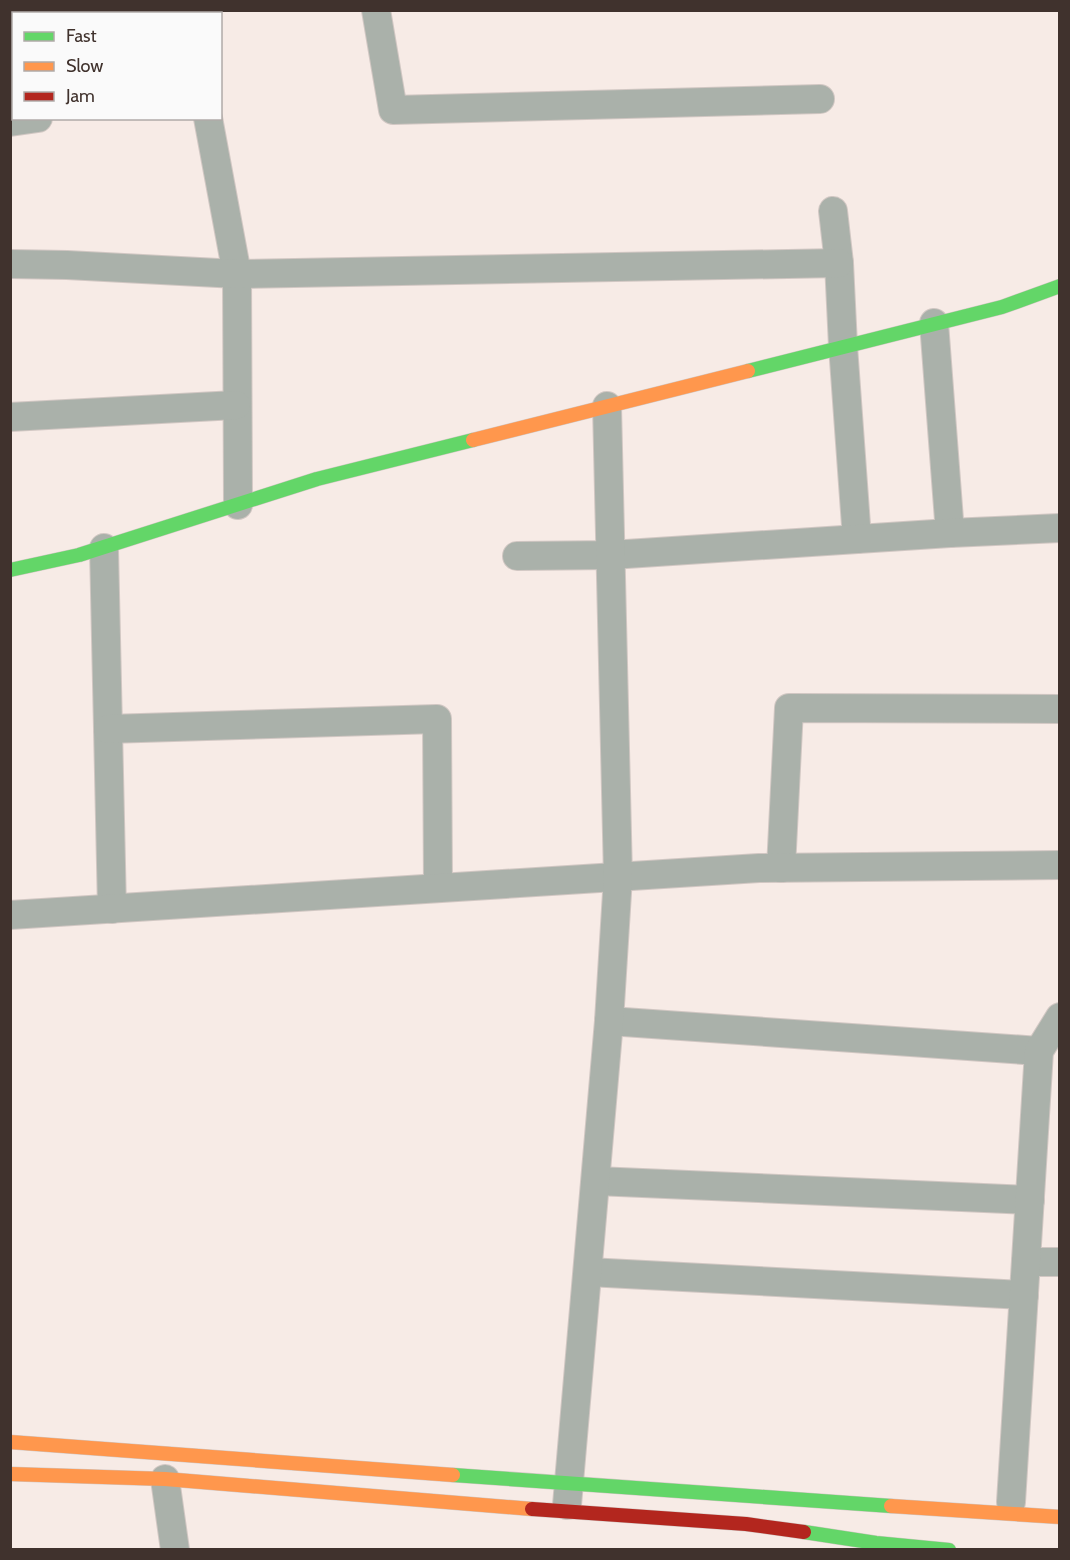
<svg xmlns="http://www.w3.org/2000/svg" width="1070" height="1560" font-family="Cabin,sans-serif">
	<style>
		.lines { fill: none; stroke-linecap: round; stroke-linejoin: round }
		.street-casing { stroke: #d1c7c3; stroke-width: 30 }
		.fast-casing { stroke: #d1c7c3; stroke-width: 15 }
		.slow-casing { stroke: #d1c7c3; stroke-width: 15 }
		.jam-casing { stroke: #d1c7c3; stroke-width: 15 }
		.street { stroke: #aab1aa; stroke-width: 28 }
		.fast { stroke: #63d668; stroke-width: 14 }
		.slow { stroke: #ff974d; stroke-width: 14 }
		.jam { stroke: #b3261e; stroke-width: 14 }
	</style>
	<rect width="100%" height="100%" fill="#f7ebe6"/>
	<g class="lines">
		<defs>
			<g id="street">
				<polyline points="193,10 193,14"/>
				<polyline points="376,10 393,110 820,99"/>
				<polyline points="73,14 96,10"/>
				<polyline points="10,22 14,22"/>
				<polyline points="208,118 237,274 238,505"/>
				<polyline points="10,122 38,118"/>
				<polyline points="833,211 839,263 843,346 857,539"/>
				<polyline points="10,264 67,265 237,274 839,263"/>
				<polyline points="934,323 950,533"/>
				<polyline points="10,417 236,405"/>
				<polyline points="104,548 112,909"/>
				<polyline points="517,556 611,555 950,533 1060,528"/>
				<polyline points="108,729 437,719 438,888"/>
				<polyline points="781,868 789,708 1060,709"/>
				<polyline points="10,915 759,868 1060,865"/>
				<polyline points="609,1021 1039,1051"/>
				<polyline points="596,1181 1030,1200"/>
				<polyline points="1026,1262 1060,1262"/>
				<polyline points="588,1272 1024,1295"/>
				<polyline points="165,1479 175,1550"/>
				<polyline points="1011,1502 1039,1051 1060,1017"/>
				<polyline points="567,1505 609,1021 618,877 607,406"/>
			</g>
			<g id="fast">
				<polyline points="748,371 1002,307 1060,286"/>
				<polyline points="10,570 79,555 317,479 473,440"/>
				<polyline points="453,1475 891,1506"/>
				<polyline points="804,1532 876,1543 949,1550"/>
			</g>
			<g id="slow">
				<polyline points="473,440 748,371"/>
				<polyline points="10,1442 453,1475"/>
				<polyline points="10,1474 165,1479 532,1509"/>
				<polyline points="891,1506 1060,1517"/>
			</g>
			<polyline id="jam" points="532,1509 746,1524 804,1532"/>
		</defs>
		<!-- street casing -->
		<use href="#street" class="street-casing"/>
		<!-- fast casing -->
		<use href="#fast" class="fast-casing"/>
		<!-- slow casing -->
		<use href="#slow" class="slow-casing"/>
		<!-- jam casing -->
		<use href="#jam" class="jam-casing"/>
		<!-- street -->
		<use href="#street" class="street"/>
		<!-- fast -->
		<use href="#fast" class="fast"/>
		<!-- slow -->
		<use href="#slow" class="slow"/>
		<!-- jam -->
		<use href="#jam" class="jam"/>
	</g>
	<!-- border -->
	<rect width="1070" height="1560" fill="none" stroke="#40322d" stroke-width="24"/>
	<!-- legend -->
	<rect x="12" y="12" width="210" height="108" fill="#fafafa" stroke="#b0aaa8" stroke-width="1.5"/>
	<rect x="24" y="32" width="30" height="9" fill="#63d668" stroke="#b0aaa8" stroke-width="1.5"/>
	<text x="66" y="42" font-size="18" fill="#40322d">Fast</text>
	<rect x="24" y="62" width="30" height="9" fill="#ff974d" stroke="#b0aaa8" stroke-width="1.5"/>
	<text x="66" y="72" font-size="18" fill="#40322d">Slow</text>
	<rect x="24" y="92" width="30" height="9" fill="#b3261e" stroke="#b0aaa8" stroke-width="1.5"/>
	<text x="66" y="102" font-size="18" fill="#40322d">Jam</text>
</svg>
